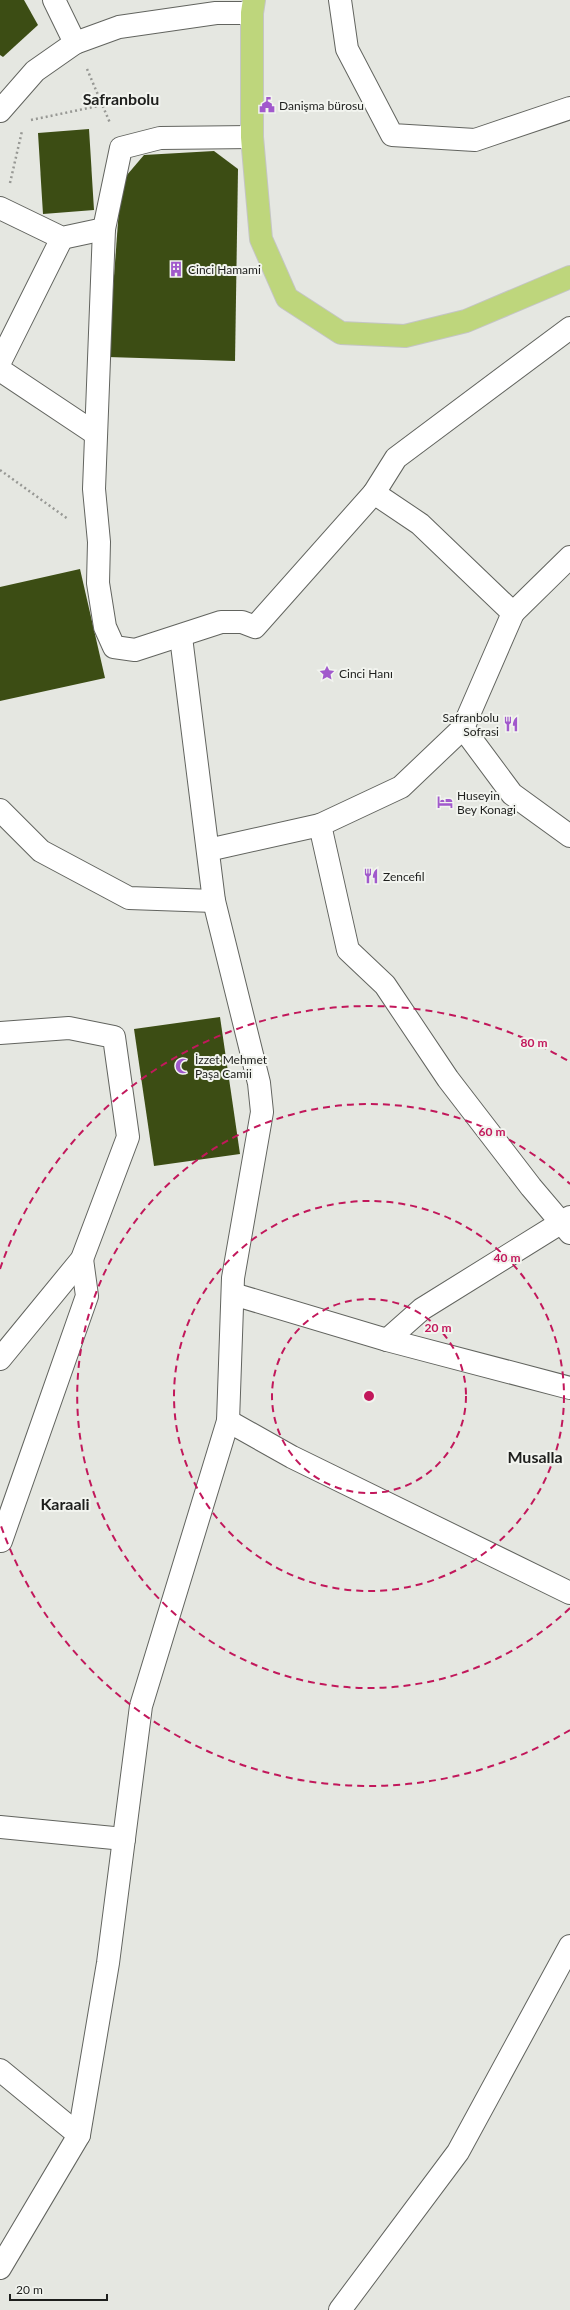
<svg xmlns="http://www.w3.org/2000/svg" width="570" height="2310" font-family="Lato,sans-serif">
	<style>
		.building { fill: #3c4d14 }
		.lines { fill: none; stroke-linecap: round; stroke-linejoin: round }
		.minor-casing { stroke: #62645f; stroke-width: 24 }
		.major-casing { stroke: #c4c5c4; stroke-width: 24 }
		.path { stroke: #979894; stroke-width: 2.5; stroke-dasharray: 2 3; stroke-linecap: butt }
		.minor { stroke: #fff; stroke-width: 22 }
		.major { stroke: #bed67c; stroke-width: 22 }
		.ring { fill: none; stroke: #c2185b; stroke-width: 2; stroke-dasharray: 7 5 }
		.labels { text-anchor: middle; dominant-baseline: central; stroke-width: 4; stroke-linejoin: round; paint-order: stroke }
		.poi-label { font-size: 12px; fill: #1e1f1d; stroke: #f2f4ef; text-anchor: start }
		.district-label { font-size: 16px; font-weight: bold; fill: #1e1f1d; stroke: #f2f4ef }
		.centre { fill: #c2185b; stroke: #f2f4ef; stroke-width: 2 }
		.ring-label { font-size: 12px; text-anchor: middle; font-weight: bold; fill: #c2185b; stroke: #f2f4ef; stroke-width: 4; stroke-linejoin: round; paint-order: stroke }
	</style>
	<rect width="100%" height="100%" fill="#e5e7e1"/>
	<!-- building -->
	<g class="building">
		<polygon points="0,0 24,0 38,25 3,57 0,55"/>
		<polygon points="89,129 94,210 43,214 38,133"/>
		<polygon points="214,151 238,169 235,361 108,357 121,182 144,155"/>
		<polygon points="80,569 105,678 0,701 0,587"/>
		<polygon points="220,1017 240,1154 154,1166 134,1029"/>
	</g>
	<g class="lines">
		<defs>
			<g id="minor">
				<polyline points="54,0 75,43"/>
				<polyline points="340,0 347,49 392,135 475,140 570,108"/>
				<polyline points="0,111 35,71 75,43 119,27 216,13 252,13"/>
				<polyline points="0,208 62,238 104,229 121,148 160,138 252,137"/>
				<polyline points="104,229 94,489 99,542 98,583 105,627 114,647 135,650 221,622 242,622 255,627 374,493 420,524 513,613 463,728 401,787 320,825 348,950 385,985 448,1079 531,1187 570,1233"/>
				<polyline points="0,362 62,238"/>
				<polyline points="0,370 96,434"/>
				<polyline points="374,493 396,458 570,328"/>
				<polyline points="513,613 570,557"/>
				<polyline points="463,728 512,794 570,836"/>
				<polyline points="0,810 41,851 129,898 214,901"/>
				<polyline points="208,850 320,825"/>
				<polyline points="0,1033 69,1028 114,1037 128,1137 82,1259 0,1359"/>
				<polyline points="233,1294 387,1340 570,1388"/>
				<polyline points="387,1340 422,1309 570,1217"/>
				<polyline points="228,1421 292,1457 570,1593"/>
				<polyline points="1,1541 87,1296 82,1259"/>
				<polyline points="0,1827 124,1839"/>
				<polyline points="0,2070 79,2135"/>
				<polyline points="0,2268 79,2135 108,1963 141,1706 228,1421 233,1278 262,1112 259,1083 214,901 181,637"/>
				<polyline points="340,2310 458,2152 570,1946"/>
			</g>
			<polyline id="major" points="254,0 252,13 252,137 261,239 287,298 341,333 405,336 466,321 570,277"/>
		</defs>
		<!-- minor casing -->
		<use href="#minor" class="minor-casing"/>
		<!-- major casing -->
		<use href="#major" class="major-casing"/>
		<!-- path -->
		<g class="path">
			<polyline points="87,69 110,123"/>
			<polyline points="31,120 103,105"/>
			<polyline points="10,183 22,131"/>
			<polyline points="0,470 68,519"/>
		</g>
		<!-- minor -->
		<use href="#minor" class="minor"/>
		<!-- major -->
		<use href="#major" class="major"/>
	</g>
	<!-- distance rings -->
	<g class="ring">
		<circle cx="369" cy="1396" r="97"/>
		<circle cx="369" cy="1396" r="195"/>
		<path d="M570 1608A292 292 0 1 1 570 1184"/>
		<path d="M570 1730A390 390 0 0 1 0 1523M0 1269A390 390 0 0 1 570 1062"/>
	</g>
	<!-- icons -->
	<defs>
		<symbol id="civic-bare" viewBox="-9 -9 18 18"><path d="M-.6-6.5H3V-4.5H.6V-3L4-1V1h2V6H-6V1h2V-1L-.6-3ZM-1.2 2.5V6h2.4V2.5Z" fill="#a159cc" stroke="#f2f4ef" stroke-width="2.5" paint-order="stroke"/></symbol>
		<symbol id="building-bare" viewBox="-9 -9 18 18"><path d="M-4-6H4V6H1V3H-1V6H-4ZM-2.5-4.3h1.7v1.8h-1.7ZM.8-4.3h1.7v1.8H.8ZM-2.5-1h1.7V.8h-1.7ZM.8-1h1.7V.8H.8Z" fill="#a159cc" stroke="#f2f4ef" stroke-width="2.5" paint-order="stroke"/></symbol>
		<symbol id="sight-bare" viewBox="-9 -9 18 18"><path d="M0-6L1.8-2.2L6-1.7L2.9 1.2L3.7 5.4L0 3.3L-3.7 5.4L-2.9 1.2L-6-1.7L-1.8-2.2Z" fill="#a159cc" stroke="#f2f4ef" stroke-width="2.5" paint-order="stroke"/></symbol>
		<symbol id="restaurant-bare" viewBox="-9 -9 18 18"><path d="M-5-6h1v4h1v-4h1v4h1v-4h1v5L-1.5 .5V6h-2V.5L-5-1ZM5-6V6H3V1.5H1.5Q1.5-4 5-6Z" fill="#a159cc" stroke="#f2f4ef" stroke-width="2.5" paint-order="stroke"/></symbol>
		<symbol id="hotel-bare" viewBox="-9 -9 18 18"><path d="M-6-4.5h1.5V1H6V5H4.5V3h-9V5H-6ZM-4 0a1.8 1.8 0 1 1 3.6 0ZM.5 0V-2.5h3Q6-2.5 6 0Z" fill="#a159cc" stroke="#f2f4ef" stroke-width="2.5" paint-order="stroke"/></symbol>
		<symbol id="mosque-bare" viewBox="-9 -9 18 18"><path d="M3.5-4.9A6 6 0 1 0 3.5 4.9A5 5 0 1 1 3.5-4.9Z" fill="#a159cc" stroke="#f2f4ef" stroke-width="2.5" paint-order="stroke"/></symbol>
	</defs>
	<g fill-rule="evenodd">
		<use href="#civic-bare" x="256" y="94" width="22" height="22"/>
		<use href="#building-bare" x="165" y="258" width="22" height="22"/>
		<use href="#sight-bare" x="316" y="662" width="22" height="22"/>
		<use href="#restaurant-bare" x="500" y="713" width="22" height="22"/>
		<use href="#hotel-bare" x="434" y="791" width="22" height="22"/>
		<use href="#restaurant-bare" x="360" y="865" width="22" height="22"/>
		<use href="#mosque-bare" x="172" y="1055" width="22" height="22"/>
	</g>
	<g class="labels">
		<!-- poi labels -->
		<g class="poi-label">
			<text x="279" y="105">Danişma bürosu</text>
			<text x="188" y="269">Cinci Hamami</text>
			<text x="339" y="673">Cinci Hanı</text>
			<text x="499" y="717" text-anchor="end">Safranbolu<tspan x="499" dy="14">Sofrasi</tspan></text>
			<text x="457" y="795">Huseyin<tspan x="457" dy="14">Bey Konagi</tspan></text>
			<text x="383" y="876">Zencefil</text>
			<text x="195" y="1059">İzzet Mehmet<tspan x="195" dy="14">Paşa Camii</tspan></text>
		</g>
		<!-- district labels -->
		<g class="district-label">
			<text x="121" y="98">Safranbolu</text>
			<text x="535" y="1456">Musalla</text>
			<text x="65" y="1503">Karaali</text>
		</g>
	</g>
	<circle cx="369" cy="1396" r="6" class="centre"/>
	<g class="ring-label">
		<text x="534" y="1047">80 m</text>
		<text x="492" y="1136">60 m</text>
		<text x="507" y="1262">40 m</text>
		<text x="438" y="1332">20 m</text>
	</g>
	<!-- scale -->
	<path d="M10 2294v6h97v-6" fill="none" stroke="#1e1f1d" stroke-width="2"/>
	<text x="16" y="2294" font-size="12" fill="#1e1f1d" stroke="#f2f4ef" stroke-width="3" paint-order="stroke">20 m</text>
</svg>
